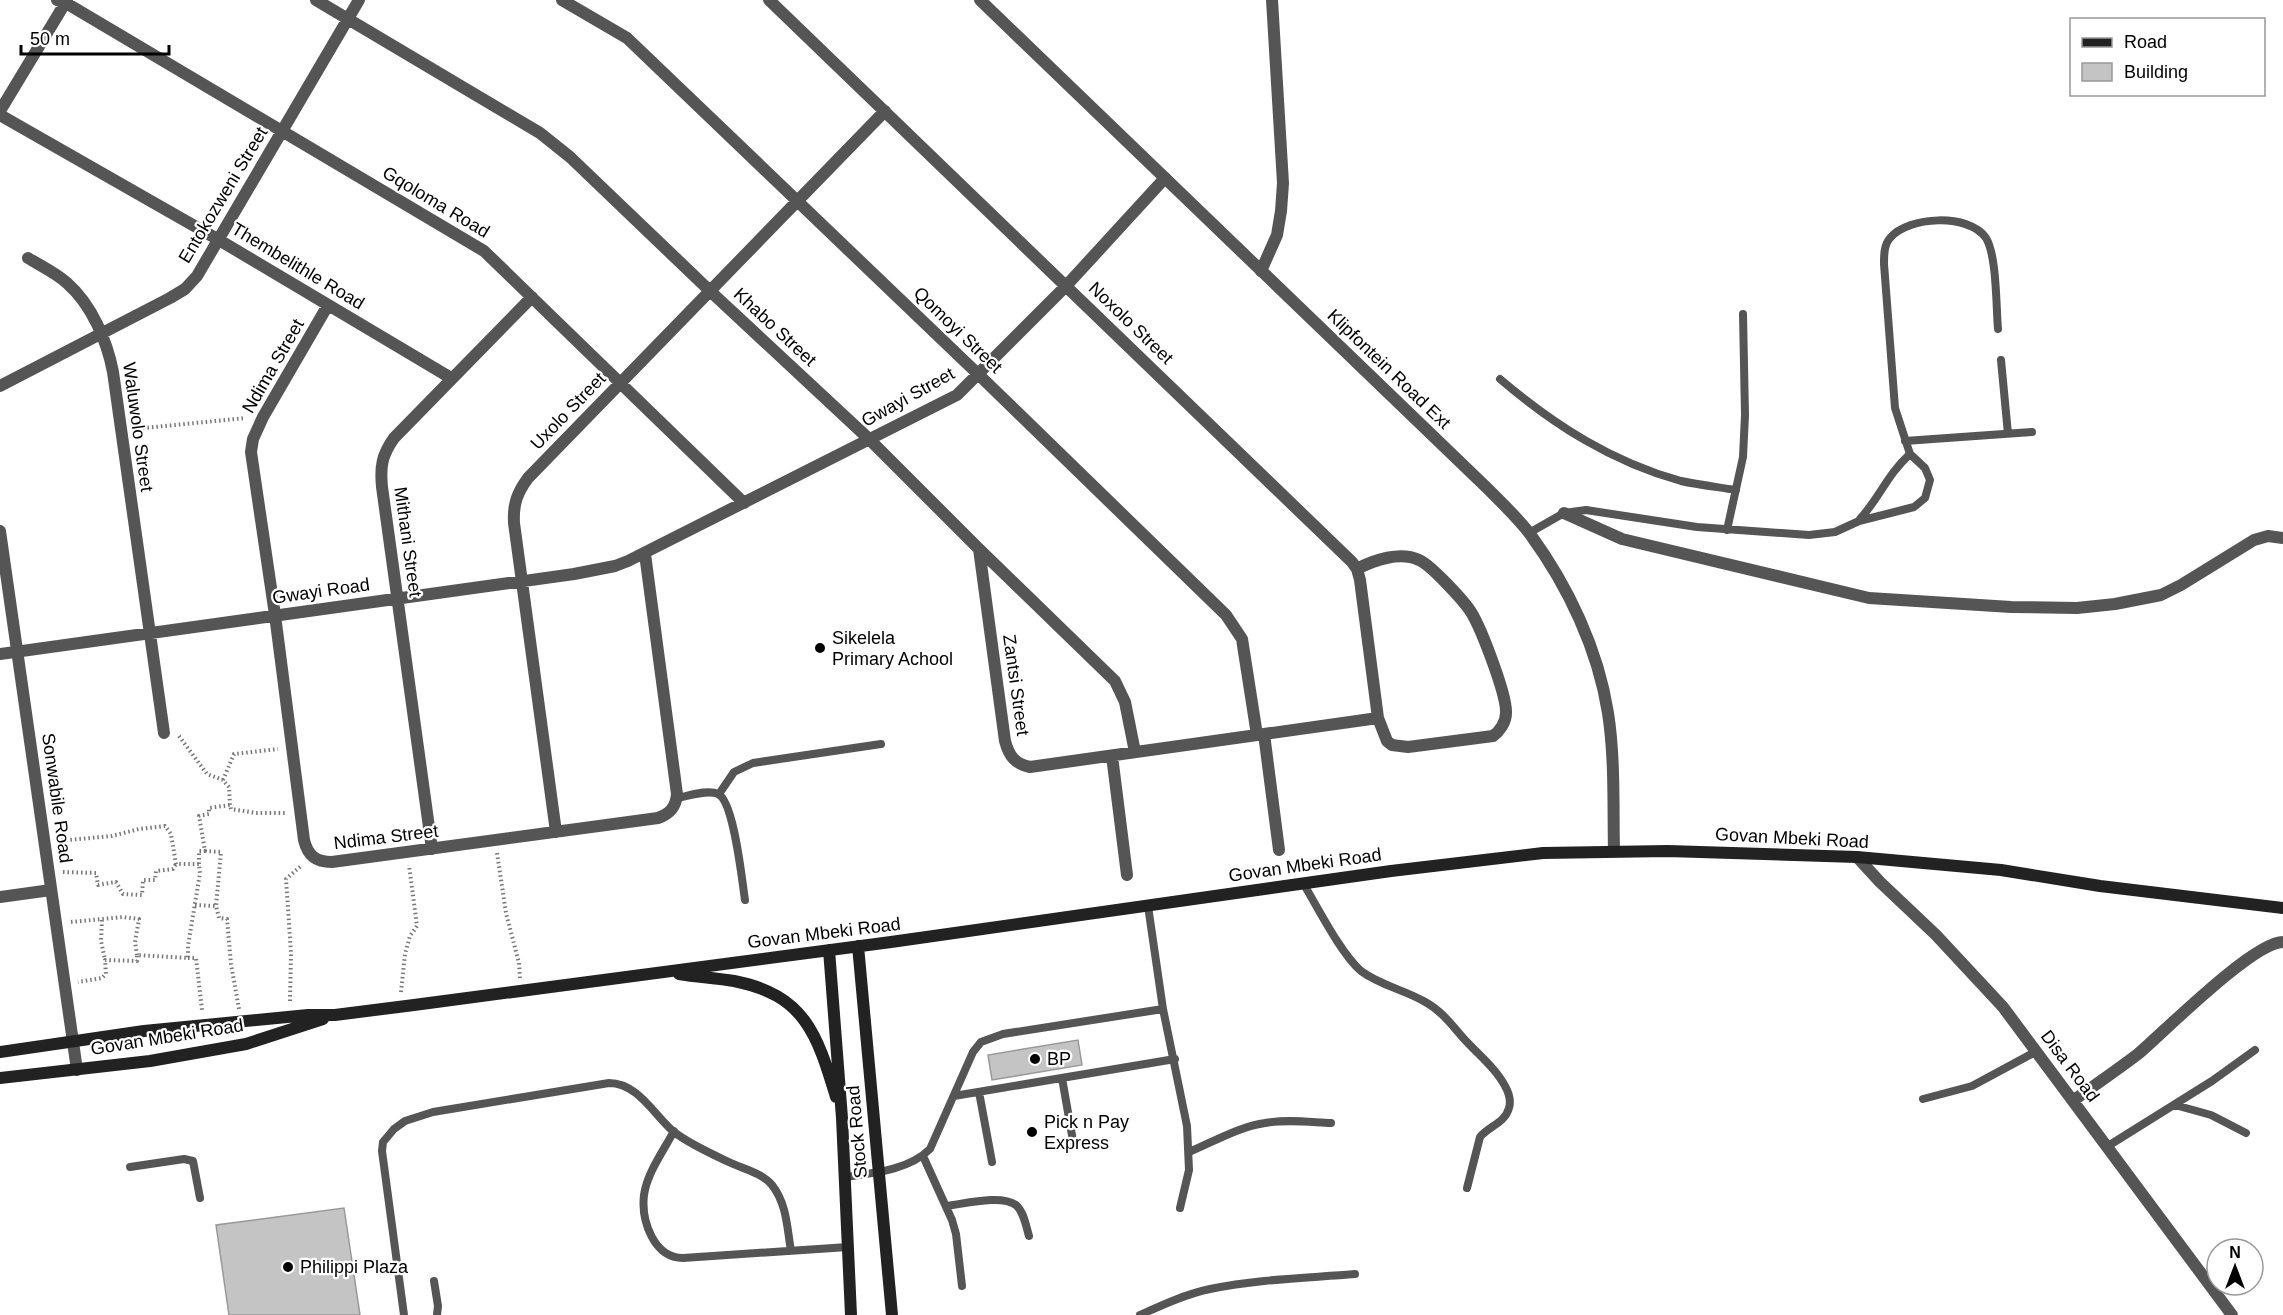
<svg xmlns="http://www.w3.org/2000/svg" width="2283" height="1315" font-family="Helvetica,sans-serif">
	<style>
		.building { fill: #c4c4c4; stroke: #999; stroke-width: 1.5 }
		.lines { fill: none; stroke-linecap: round; stroke-linejoin: round }
		.path { stroke: #777; stroke-width: 4; stroke-dasharray: 1.5 3; stroke-linecap: butt }
		.service { stroke: #555; stroke-width: 8 }
		.minor { stroke: #555; stroke-width: 12 }
		.tertiary { stroke: #555; stroke-width: 12 }
		.secondary { stroke: #222; stroke-width: 12 }
		.poi-dot { fill: #000; stroke: #fff; stroke-width: 2 }
		.labels { text-anchor: middle; dominant-baseline: central; stroke-width: 4.5; stroke-linejoin: round; paint-order: stroke }
		.street-label { font-size: 18px; fill: #000; stroke: #fff }
		.poi-label { font-size: 18px; fill: #000; stroke: #fff; text-anchor: start }
	</style>
	<rect width="100%" height="100%" fill="#fff"/>
	<!-- building -->
	<path class="building" d="M1078 1040 1082 1065 992 1080 988 1055Z
		M344 1208 360 1315H229L216 1225Z"/>
	<g class="lines">
		<!-- path -->
		<path class="path" d="M134 429 246 418
			M179 736 207 774 223 780 229 787 230 805
			M223 780 234 754 278 749
			M57 841 112 836 139 829 165 826 171 834 176 864H199L200 873 188 946V958L137 955V961L105 960 106 974 102 978 78 982
			M205 851 221 852 216 906 219 918 227 919 231 964 239 1009
			M497 853 506 913 519 963 520 978
			M199 864V851H205L199 816 209 814V808L230 805 231 809 256 813H285
			M63 872 96 873 98 885 116 882 123 894 142 895 143 880H155L156 871 173 869 176 864
			M195 905 216 906
			M102 920 101 941 105 960
			M71 922 123 917 139 919 135 942 137 955
			M188 958H196L202 1010
			M401 992 405 954 410 936 417 926 409 865
			M290 1001 291 953 286 879 301 866"/>
		<!-- service -->
		<path class="service" d="M2001 360 2008 434
			M1500 379C1554 425 1612 462 1681 481 1699 485 1718 487 1736 490
			M1905 441 2032 432
			M1860 519C1880 497 1887 475 1910 454
			M1727 530 1743 457 1745 415 1743 314
			M1529 533 1564 513 1586 510 1697 527 1809 535 1835 532 1859 521 1914 507 1925 498 1930 480 1925 468 1910 454 1895 408 1884 264C1884 255 1884 245 1890 238 1908 216 1969 213 1986 238 1997 256 1996 307 1998 329
			M719 794 734 772 753 763 881 744
			M677 798C688 796 708 789 718 794 734 801 742 881 745 900
			M1303 883C1317 906 1341 954 1361 971 1381 986 1406 990 1427 1003 1443 1012 1454 1028 1466 1041 1480 1056 1496 1069 1505 1086 1509 1093 1511 1101 1509 1108 1505 1123 1489 1126 1480 1137L1467 1188
			M1163 1009 1187 1126 1189 1170 1180 1208
			M1062 1078 1073 1141
			M979 1092 992 1162
			M954 1096 1175 1059
			M1923 1099 1972 1086 2037 1051
			M2175 1105 2211 1115 2246 1133
			M674 1131C664 1150 647 1173 644 1195 641 1221 654 1258 683 1258L848 1247
			M2108 1146 2212 1081 2255 1050
			M1189 1152C1213 1142 1238 1127 1265 1123 1286 1119 1309 1122 1331 1123
			M923 1156 952 1220 956 1234 962 1286
			M130 1167 184 1159 193 1161 200 1198
			M845 1177C874 1173 909 1170 930 1149L973 1052 981 1042 1003 1034 1163 1009 1148 906
			M946 1206C964 1204 1001 1194 1016 1205 1024 1212 1026 1226 1029 1236
			M434 1281 438 1306 437 1315
			M404 1315 382 1151 383 1142 394 1129 405 1121 433 1112 609 1083C638 1083 654 1115 674 1132 691 1145 712 1154 731 1163 744 1169 762 1173 772 1185 787 1204 787 1228 791 1251
			M1140 1315C1162 1305 1186 1294 1210 1289 1258 1279 1307 1278 1355 1274"/>
		<!-- minor -->
		<path class="minor" d="M57 0 66 3 484 251 744 503
			M316 0 540 133 570 157 710 291 869 439 979 549 1115 681 1125 702 1135 752
			M562 0 627 38 979 375 1226 615 1242 639 1257 735
			M769 0 1352 562 1357 569 1360 580 1378 718 1387 741 1392 745 1408 747 1493 736C1500 731 1506 722 1506 713 1507 695 1481 628 1471 612 1464 601 1431 565 1419 560 1400 551 1374 560 1357 569
			M0 111 67 0
			M0 115 219 240 451 378
			M28 258C41 266 56 273 67 283 92 305 107 341 113 372L164 733
			M1261 271 1277 235 1281 211 1283 183 1272 0
			M328 305 263 417 253 439 251 452 275 615 304 840C308 856 316 862 332 862L658 818C670 814 676 807 677 794L645 554
			M0 386 170 298 185 289 197 276 359 0
			M1564 513 1622 539 1869 598 2011 607 2077 608 2115 604 2161 595 2181 585 2254 540 2268 536 2283 538
			M979 549 1005 741C1009 756 1015 764 1030 767L1378 718
			M0 654 574 574 615 566 628 561 957 395 1066 286 1165 178
			M1264 734 1279 850
			M1112 756 1127 875
			M556 832 514 523C513 504 517 493 528 478L885 111
			M432 849 382 487C380 466 382 455 394 438L532 297
			M1857 857 1880 882 1936 935 2003 1007 2232 1315
			M0 897 51 890
			M2074 1100C2095 1085 2117 1070 2138 1054 2164 1032 2253 942 2283 942"/>
		<!-- tertiary -->
		<path class="tertiary" d="M980 0 1486 487C1501 502 1517 517 1530 534 1568 586 1598 649 1608 713 1615 758 1613 806 1614 851
			M0 531 77 1070"/>
		<!-- secondary -->
		<path class="secondary" d="M858 946 892 1315
			M829 950 842 1118 851 1315
			M679 974C697 977 716 978 734 981 805 995 817 1034 836 1097
			M0 1052 144 1031 308 1015H335L414 1005 891 942 1391 871 1543 853 1668 851 1857 857 2001 870 2100 886 2283 908
			M0 1078 150 1061 246 1044 323 1019"/>
	</g>
	<!-- markers -->
	<g class="poi-dot">
		<circle cx="820" cy="648" r="6"/>
		<circle cx="1035" cy="1059" r="6"/>
		<circle cx="1032" cy="1132" r="6"/>
		<circle cx="288" cy="1267" r="6"/>
	</g>
	<g class="labels">
		<!-- street labels -->
		<g class="street-label">
			<text transform="translate(223 195) rotate(-59)">Entokozweni Street</text>
			<text transform="translate(436 202) rotate(31)">Gqoloma Road</text>
			<text transform="translate(298 266) rotate(31)">Thembelithle Road</text>
			<text transform="translate(1131 323) rotate(44)">Noxolo Street</text>
			<text transform="translate(775 327) rotate(43)">Khabo Street</text>
			<text transform="translate(958 330) rotate(44)">Qomoyi Street</text>
			<text transform="translate(273 366) rotate(-60)">Ndima Street</text>
			<text transform="translate(1389 369) rotate(44)">Klipfontein Road Ext</text>
			<text transform="translate(908 397) rotate(-29)">Gwayi Street</text>
			<text transform="translate(568 411) rotate(-46)">Uxolo Street</text>
			<text transform="translate(138 427) rotate(82)">Waluwolo Street</text>
			<text transform="translate(408 542) rotate(82)">Mithani Street</text>
			<text transform="translate(321 591) rotate(-8)">Gwayi Road</text>
			<text transform="translate(1016 685) rotate(82)">Zantsi Street</text>
			<text transform="translate(57 798) rotate(82)">Sonwabile Road</text>
			<text transform="translate(386 837) rotate(-7)">Ndima Street</text>
			<text transform="translate(1792 838) rotate(3)">Govan Mbeki Road</text>
			<text transform="translate(1305 865) rotate(-8)">Govan Mbeki Road</text>
			<text transform="translate(824 933) rotate(-7)">Govan Mbeki Road</text>
			<text transform="translate(167 1037) rotate(-9)">Govan Mbeki Road</text>
			<text transform="translate(2070 1066) rotate(53)">Disa Road</text>
			<text transform="translate(857 1132) rotate(-95)">Stock Road</text>
		</g>
		<!-- poi labels -->
		<g class="poi-label">
			<text x="832" y="638">Sikelela<tspan x="832" dy="21">Primary Achool</tspan></text>
			<text x="1047" y="1059">BP</text>
			<text x="1044" y="1122">Pick n Pay<tspan x="1044" dy="21">Express</tspan></text>
			<text x="300" y="1267">Philippi Plaza</text>
		</g>
	</g>
	<!-- legend -->
	<rect x="2070" y="18" width="195" height="78" fill="#ffffff" stroke="#999999" stroke-width="1.5"/>
	<rect x="2082" y="38" width="30" height="9" fill="#222222" stroke="#999999" stroke-width="1.5"/>
	<text x="2124" y="48" font-size="18" fill="#000000">Road</text>
	<rect x="2082" y="63" width="30" height="18" fill="#c4c4c4" stroke="#999999" stroke-width="1.5"/>
	<text x="2124" y="78" font-size="18" fill="#000000">Building</text>
	<!-- north arrow -->
	<g transform="translate(2235 1267)"><circle r="28" fill="#ffffff" stroke="#999999" stroke-width="1.5"/>
	<path d="M0-4.5L10 22L0 15L-10 22Z" fill="#000000"/>
	<text y="-9" font-size="16" font-weight="bold" text-anchor="middle" fill="#000000">N</text>
	</g>
	<!-- scale -->
	<path d="M21 45v9h148v-9" fill="none" stroke="#000000" stroke-width="3"/>
	<text x="30" y="45" font-size="18" fill="#000000" stroke="#ffffff" stroke-width="4.5" paint-order="stroke">50 m</text>
</svg>
